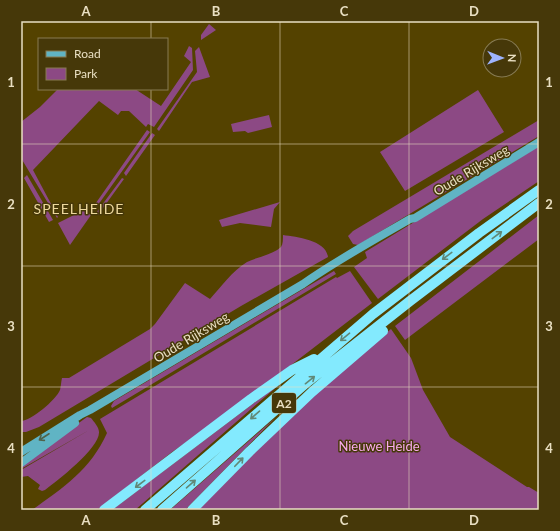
<svg xmlns="http://www.w3.org/2000/svg" width="560" height="531" font-family="Lato,sans-serif">
	<style>
		.green { fill: #8c4984 }
		.lines { fill: none; stroke-linecap: round; stroke-linejoin: round }
		.secondary { stroke: #60b4c4; stroke-width: 8 }
		.highway { stroke: #83eafe; stroke-width: 10 }
		.oneway { stroke: #618877 }
		.oneway2 { stroke: #4f634a }
		.grid { fill: none; stroke: #e9dfc2; stroke-width: 1; stroke-opacity: 0.55 }
		.labels { text-anchor: middle; dominant-baseline: central; stroke-width: 3; stroke-linejoin: round; paint-order: stroke }
		.shield { fill: #463809; stroke: #b8ad8a; stroke-width: 1 }
		.shield-label { font-size: 12px; font-weight: bold; fill: #e9dfc2 }
		.street-label { font-size: 13px; fill: #e9dfc2; stroke: #463809 }
		.park-label { font-size: 13px; fill: #f9abee; stroke: #463809 }
		.neighbourhood-label { font-size: 14px; letter-spacing: 1px; fill: #edd89c; stroke: #463809 }
		.neatline { fill: none; stroke: #e9dfc2; stroke-width: 1.5 }
		.grid-label { font-size: 13px; text-anchor: middle; font-weight: bold; fill: #e9dfc2 }
	</style>
	<rect width="100%" height="100%" fill="#544200"/>
	<!-- green -->
	<path class="green" d="M209 24 216 30 201 40V35Z
		M189 46 192 48 193 70 154 127 148 124 146 127 129 111H121L118 115 99 101 33 170 58 217 57 218 21 158V122L40 107 58 89H135L161 106 191 62 184 56Z
		M199 47 210 77 192 82 159 131 157 129 197 72 195 51Z
		M478 90 504 132 405 191 380 152Z
		M269 115 272 127 248 133 245 131 233 132 231 124Z
		M539 120V136L358 245 353 244 348 236 353 231Z
		M147 130 150 132 93 212 91 210Z
		M152 133 155 135 126 176 124 173Z
		M539 146V181L483 219 378 299 354 267 367 258 365 252Z
		M27 175 53 220 49 222 24 178Z
		M122 178 124 179 98 215 96 213Z
		M280 202 274 209 271 227 240 223 222 227 219 220Z
		M84 210 91 215 70 245 58 223Z
		M539 215V239L405 340 395 326Z
		M283 235C297 237 326 240 328 257L241 306 39 427 26 432H21V421C31 421 56 400 60 390 61 386 61 382 62 378H69L150 329 155 324 185 283 210 299C221 287 232 271 247 262 257 257 272 255 281 247 283 244 283 239 283 235Z
		M334 271 336 274 112 408 111 406 114 401Z
		M350 271 372 303 231 411 172 452 97 510H32C63 488 91 469 107 433L100 419 336 277 337 278Z
		M391 329 411 358 423 390 450 437 527 487H529L539 493V510H198L288 419 360 355Z
		M288 377 135 510H112L287 378Z
		M87 417 91 418C94 422 99 427 99 432 100 448 57 481 45 490L42 491 38 489 40 485 28 476 21 477V470L91 429 21 469V465Z
		M275 418 185 510H170Z"/>
	<g class="lines">
		<!-- secondary -->
		<path class="secondary" d="M21 452 80 415 90 410 303 284C337 260 374 240 410 219L415 218 539 142
			M21 463 75 423"/>
		<!-- highway -->
		<path class="highway" d="M104 510 251 399 292 370 314 359
			M145 510 373 314 479 233 539 190
			M162 510 306 383 410 301 539 203
			M192 510 250 451 312 392 383 331"/>
	</g>
	<!-- one-way arrows -->
	<defs><path id="oneway-shaft" d="M-6 0H5M1.5-3L5.5 0L1.5 3" fill="none" stroke-width="1.6" stroke-linecap="round" stroke-linejoin="round"/></defs>
	<g class="oneway">
		<use href="#oneway-shaft" transform="translate(497 235) rotate(-37)"/>
		<use href="#oneway-shaft" transform="translate(447 256) rotate(143)"/>
		<use href="#oneway-shaft" transform="translate(345 337) rotate(140)"/>
		<use href="#oneway-shaft" transform="translate(310 380) rotate(-39)"/>
		<use href="#oneway-shaft" transform="translate(255 415) rotate(139)"/>
		<use href="#oneway-shaft" transform="translate(239 462) rotate(-46)"/>
		<use href="#oneway-shaft" transform="translate(140 484) rotate(143)"/>
		<use href="#oneway-shaft" transform="translate(191 484) rotate(-41)"/>
	</g>
	<use class="oneway2" href="#oneway-shaft" transform="translate(44 437) rotate(147)"/>
	<!-- grid -->
	<path class="grid" d="M151 21V39M280 21V510M409 21V510M151 89V510M21 144H539M21 266H539M21 387H539"/>
	<g class="labels">
		<!-- shield labels -->
		<rect class="shield" x="272" y="393" width="24" height="20" rx="3"/>
		<g class="shield-label">
			<text x="284" y="403">A2</text>
		</g>
		<!-- street labels -->
		<g class="street-label">
			<text transform="translate(471 170) rotate(-31)">Oude Rijksweg</text>
			<text transform="translate(191 337) rotate(-31)">Oude Rijksweg</text>
		</g>
		<!-- park labels -->
		<g class="park-label">
			<text x="379" y="446">Nieuwe Heide</text>
		</g>
		<!-- neighbourhood labels -->
		<g class="neighbourhood-label">
			<text x="79" y="208">SPEELHEIDE</text>
		</g>
	</g>
	<!-- border -->
	<rect width="560" height="531" fill="none" stroke="#463809" stroke-width="44"/>
	<!-- legend -->
	<rect x="38" y="38" width="130" height="52" fill="#463809" stroke="#877b53"/>
	<rect x="46" y="51" width="20" height="6" fill="#60b4c4" stroke="#877b53"/>
	<text x="74" y="58" font-size="12" fill="#e9dfc2">Road</text>
	<rect x="46" y="68" width="20" height="12" fill="#8c4984" stroke="#877b53"/>
	<text x="74" y="78" font-size="12" fill="#e9dfc2">Park</text>
	<!-- north arrow -->
	<g transform="translate(502 58) rotate(91)"><circle r="19" fill="#463809" stroke="#877b53"/>
	<path d="M0-3L7 15L0 10L-7 15Z" fill="#9eb3fd"/>
	<text y="-6" font-size="11" font-weight="bold" text-anchor="middle" fill="#e9dfc2">N</text>
	</g>
	<rect x="22" y="22" width="516" height="487" class="neatline"/>
	<g class="grid-label">
		<text x="86" y="16">A</text>
		<text x="216" y="16">B</text>
		<text x="344" y="16">C</text>
		<text x="474" y="16">D</text>
		<text x="11" y="87">1</text>
		<text x="549" y="87">1</text>
		<text x="11" y="209">2</text>
		<text x="549" y="209">2</text>
		<text x="11" y="331">3</text>
		<text x="549" y="331">3</text>
		<text x="11" y="453">4</text>
		<text x="549" y="453">4</text>
		<text x="86" y="525">A</text>
		<text x="216" y="525">B</text>
		<text x="344" y="525">C</text>
		<text x="474" y="525">D</text>
	</g>
</svg>
